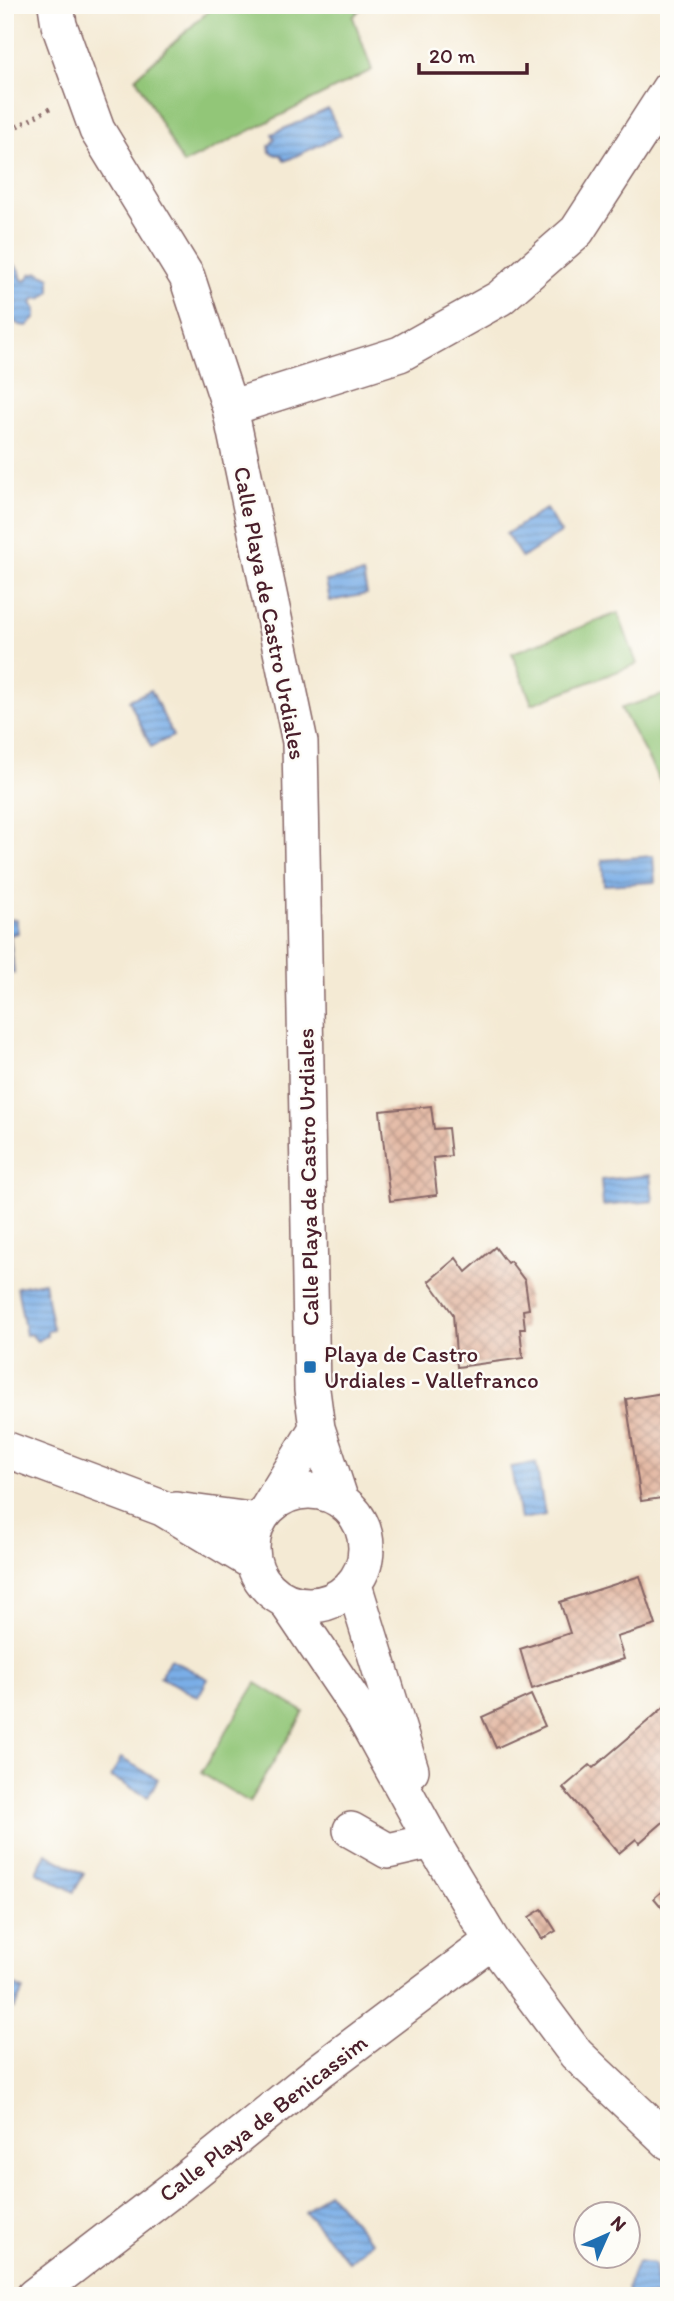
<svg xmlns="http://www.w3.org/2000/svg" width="674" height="2301" font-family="Itim,sans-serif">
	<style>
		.green { fill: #92c678; stroke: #6e7252; stroke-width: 2 }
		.water { fill: url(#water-rules); stroke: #626689; stroke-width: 2 }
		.building { fill: url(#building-cross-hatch) }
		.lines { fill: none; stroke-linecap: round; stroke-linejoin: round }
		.minor-casing { stroke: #866666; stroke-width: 38 }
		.path { stroke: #866666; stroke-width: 4.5; stroke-dasharray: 2 5; stroke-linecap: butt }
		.minor { stroke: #fff; stroke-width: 35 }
		.poi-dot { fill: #1f6fb2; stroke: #fdfcf7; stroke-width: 2.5 }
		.labels { text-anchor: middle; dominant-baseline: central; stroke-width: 5; stroke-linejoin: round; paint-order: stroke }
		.street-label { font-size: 23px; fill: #4a1f2b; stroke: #fdfcf7 }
		.poi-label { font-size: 23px; fill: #4a1f2b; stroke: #fdfcf7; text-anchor: start }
	</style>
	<defs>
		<pattern id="water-rules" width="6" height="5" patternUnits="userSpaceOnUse" patternTransform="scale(1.75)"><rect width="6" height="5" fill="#7aaee7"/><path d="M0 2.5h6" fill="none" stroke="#668dbb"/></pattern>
		<pattern id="building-cross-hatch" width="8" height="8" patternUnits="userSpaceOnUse" patternTransform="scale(1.75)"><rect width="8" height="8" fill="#e1b39d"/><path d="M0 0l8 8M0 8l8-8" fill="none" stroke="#b89180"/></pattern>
	</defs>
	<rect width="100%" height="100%" fill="#fdfcf7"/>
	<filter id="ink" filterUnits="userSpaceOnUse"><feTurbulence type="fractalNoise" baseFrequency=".0143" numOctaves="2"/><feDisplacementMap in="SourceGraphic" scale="14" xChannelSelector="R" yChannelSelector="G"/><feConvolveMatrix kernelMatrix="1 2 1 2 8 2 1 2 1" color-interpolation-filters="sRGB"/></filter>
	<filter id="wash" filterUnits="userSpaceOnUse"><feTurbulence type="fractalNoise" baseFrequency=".00686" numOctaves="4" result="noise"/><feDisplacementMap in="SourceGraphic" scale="28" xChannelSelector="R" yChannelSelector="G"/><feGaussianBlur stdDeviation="1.57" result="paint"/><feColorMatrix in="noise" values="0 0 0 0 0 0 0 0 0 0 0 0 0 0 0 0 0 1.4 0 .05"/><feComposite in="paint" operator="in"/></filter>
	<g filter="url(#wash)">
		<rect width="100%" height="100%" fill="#f4ead4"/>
		<!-- green -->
		<path class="green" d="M215 5H364L353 17 372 70 183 164 136 77Z
			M618 613 637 664 532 704 512 653Z
			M669 693V798L621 708Z
			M256 1683 304 1712 249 1802 201 1773Z"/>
		<!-- water -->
		<path class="water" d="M328 109 341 135 285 161 281 155H276L270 152 269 146 275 139 272 134Z
			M5 264 15 265 20 272 22 280 26 281 31 274 39 272 50 278V292L43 298 34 299 32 303 36 310V318L27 326 20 325 13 321 11 313 16 303 14 299 9 304 6 297 13 294 11 291H5Z
			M546 509 561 533 522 558 506 534Z
			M363 574 367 594 330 601 326 581Z
			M151 690 173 736 151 747 129 700Z
			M653 856 655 882 604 885 602 860Z
			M16 919 18 933 10 935 14 973 5 974V920Z
			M650 1175 653 1201 603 1206 601 1180Z
			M44 1282 53 1330 47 1331V1336L37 1341 31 1334 26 1335 17 1287Z
			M536 1463 545 1515 520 1519 511 1467Z
			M170 1659 208 1679 198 1697 160 1677Z
			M121 1758 158 1779 148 1797 111 1777Z
			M46 1853 84 1874 74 1892 37 1872Z
			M5 1980 23 1990 14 2009 5 2004Z
			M328 2192 372 2242 349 2262 305 2212Z
			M637 2262 654 2264 658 2296H630L627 2288Z"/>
		<g id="blocks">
			<!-- building -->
			<path class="building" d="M431 1106 434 1129 448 1128 451 1156 433 1158 437 1195 390 1201 380 1111Z
				M495 1247 507 1263 510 1261 525 1281 529 1309 523 1310 525 1329H520L523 1358 457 1367 453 1314 429 1281 456 1258 466 1272Z
				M669 1392V1497L641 1501 626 1399Z
				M640 1576 656 1625 617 1637 624 1659 532 1689 520 1649 570 1633 560 1602Z
				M531 1695 545 1726 496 1748 482 1717Z
				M669 1703V1817L639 1843 636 1839 619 1853 563 1788 590 1765 593 1768Z
				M669 1885V1916L654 1898Z
				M542 1909 556 1931 542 1939 529 1917Z"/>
		</g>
	</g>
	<g filter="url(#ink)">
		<use href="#blocks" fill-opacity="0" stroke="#866666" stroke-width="2"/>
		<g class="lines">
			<!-- minor casing -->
			<g class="minor-casing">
				<path id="minor" d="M56 5 59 25 97 130 187 277 230 408 300 742 312 1390 317 1428 341 1501
					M230 408 400 354 500 298 577 231 669 89
					M5 1449 162 1508 254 1563
					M252 1548a57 57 0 1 1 114 0a57 57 0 1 1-114 0Z
					M268 1508 317 1428
					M176 1510 258 1521
					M354 1585 411 1770
					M285 1600 364 1717 432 1841 492 1941 576 2054 669 2142
					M351 1830 388 1851 432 1841
					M34 2296 177 2186 322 2069 492 1941"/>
			</g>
			<!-- path -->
			<path class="path" d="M5 133 51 108"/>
			<!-- minor -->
			<use href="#minor" class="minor"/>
		</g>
	</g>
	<!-- markers -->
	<rect class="poi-dot" x="303" y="1360" width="14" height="14" rx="3.5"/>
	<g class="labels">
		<!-- street labels -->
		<g class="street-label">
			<text transform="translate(270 613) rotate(79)">Calle Playa de Castro Urdiales</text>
			<text transform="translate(308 1177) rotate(-91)">Calle Playa de Castro Urdiales</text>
			<text transform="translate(263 2118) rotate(-38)">Calle Playa de Benicassim</text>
		</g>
		<!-- poi labels -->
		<g class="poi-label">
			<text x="324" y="1354">Playa de Castro<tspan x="324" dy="26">Urdiales - Vallefranco</tspan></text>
		</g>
	</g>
	<!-- margin -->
	<rect width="674" height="2301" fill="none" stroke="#fdfcf7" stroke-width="28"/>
	<!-- north arrow -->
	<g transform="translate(607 2235) rotate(45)"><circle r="33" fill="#fdfcf7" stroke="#b5a4a5" stroke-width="2"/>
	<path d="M0-5L12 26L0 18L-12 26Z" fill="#1f6fb2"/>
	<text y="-10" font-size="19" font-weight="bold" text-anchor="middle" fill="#4a1f2b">N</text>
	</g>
	<!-- scale -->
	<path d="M419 63v10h108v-10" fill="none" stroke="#4a1f2b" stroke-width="3.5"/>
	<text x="429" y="63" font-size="21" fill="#4a1f2b" stroke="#fdfcf7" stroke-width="5" paint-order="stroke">20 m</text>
</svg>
